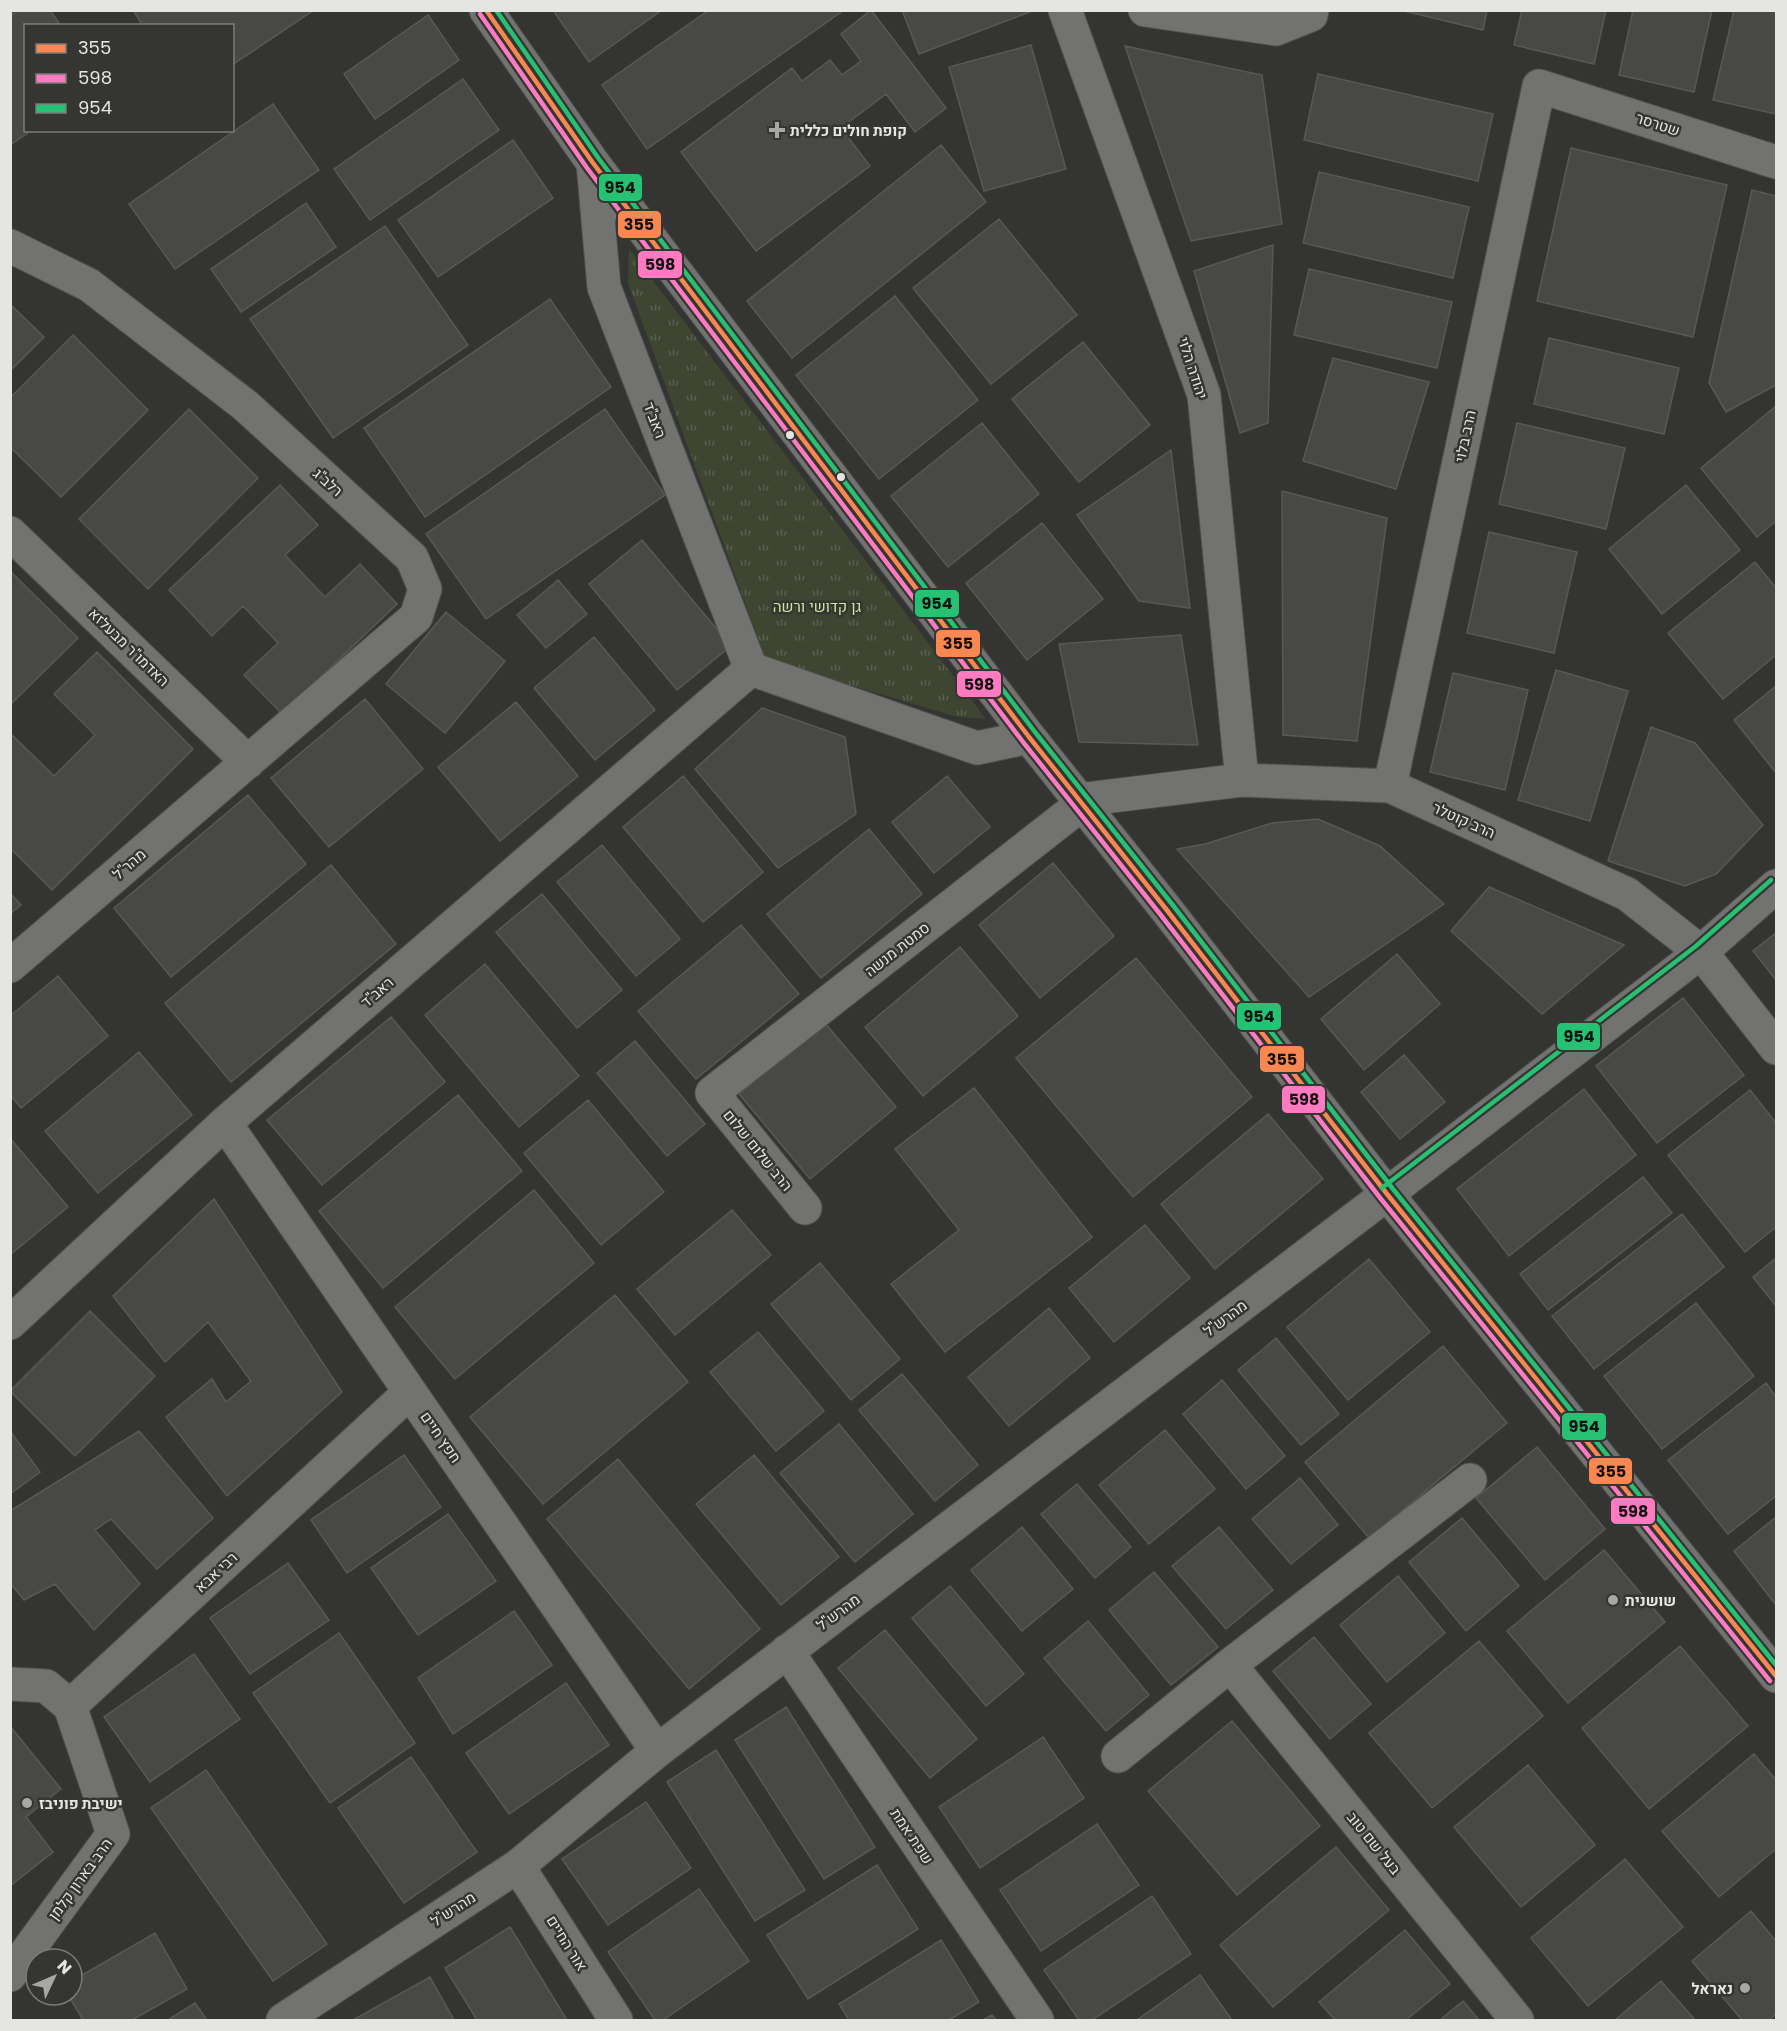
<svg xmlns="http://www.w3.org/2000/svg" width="1787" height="2031" font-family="Poppins,Heebo,sans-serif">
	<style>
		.park { fill: url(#park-tufts) }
		.building { fill: #484947; stroke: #585957; stroke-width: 1.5 }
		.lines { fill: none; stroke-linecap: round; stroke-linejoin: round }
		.minor-casing { stroke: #515250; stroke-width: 35 }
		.tertiary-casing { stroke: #515250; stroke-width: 35 }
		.minor { stroke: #727371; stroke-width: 33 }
		.tertiary { stroke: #727371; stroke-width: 33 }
		.bus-1-casing { stroke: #353632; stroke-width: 9 }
		.bus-2-casing { stroke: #353632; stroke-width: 9 }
		.bus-3-casing { stroke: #353632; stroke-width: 9 }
		.bus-1 { stroke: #f88751; stroke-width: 4.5 }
		.bus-2 { stroke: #fe7ac1; stroke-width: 4.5 }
		.bus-3 { stroke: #26c172; stroke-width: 4.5 }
		.poi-dot { fill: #a7a8a6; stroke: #353632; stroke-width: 2 }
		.bus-dot { fill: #e5e6e4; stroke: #353632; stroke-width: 2 }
		.labels { text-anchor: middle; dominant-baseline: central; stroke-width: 5; stroke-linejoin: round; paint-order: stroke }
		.street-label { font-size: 15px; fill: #e5e6e4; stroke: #353632 }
		.poi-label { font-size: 15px; font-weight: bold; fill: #e5e6e4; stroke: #353632; text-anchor: start }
		.park-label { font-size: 15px; fill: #cee4a5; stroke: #353632 }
		.line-badge { stroke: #353632; stroke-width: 2 }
		.pale-badge-label { font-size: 16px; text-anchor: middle; font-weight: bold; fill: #111 }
	</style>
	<defs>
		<pattern id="park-tufts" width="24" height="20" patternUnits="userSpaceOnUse" patternTransform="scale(1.5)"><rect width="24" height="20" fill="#3e4531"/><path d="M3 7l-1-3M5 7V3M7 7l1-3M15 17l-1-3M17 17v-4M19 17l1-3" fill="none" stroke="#5a604f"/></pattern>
	</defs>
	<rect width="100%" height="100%" fill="#343533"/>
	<!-- park -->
	<path class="park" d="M629 249 986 719 954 716 766 660 628 283Z"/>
	<!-- building -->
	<path class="building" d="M19 10H50L61 26H26V130H32L10 145V16Z
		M133 10H314L232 65V26H143Z
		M558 10H662L589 62 555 13Z
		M709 10H844L647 149 602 85Z
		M871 10 946 108 915 132 886 94 841 128 870 166 756 251 681 152 792 68 802 81 830 60 842 75 861 61 841 34Z
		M902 10H1035L919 54Z
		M1400 10H1487L1483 30Z
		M1522 10H1606L1594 64 1514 45Z
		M1633 10H1712L1694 92 1619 75Z
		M1734 10H1776V114L1713 100Z
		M428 15 459 60 375 119 344 74Z
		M1031 45 1066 169 984 191 949 67Z
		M1125 46 1262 75 1282 224 1191 241Z
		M1318 74 1493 114 1478 181 1304 140Z
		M463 79 499 130 370 220 334 169Z
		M273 104 319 170 175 269 129 204Z
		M513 140 553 198 438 277 398 220Z
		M941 145 986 202 792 358 747 301Z
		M1571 148 1727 185 1693 337 1537 301Z
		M1319 172 1469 207 1453 278 1303 243Z
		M1752 190 1776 196V385L1726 412 1709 383Z
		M306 203 336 247 241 312 211 269Z
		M999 219 1077 315 991 384 913 288Z
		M385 226 468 345 333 438 250 319Z
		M1273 245 1268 423 1240 433 1194 271Z
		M1309 269 1452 302 1437 368 1294 335Z
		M895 296 978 400 879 479 796 375Z
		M550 299 611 387 425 517 364 428Z
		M10 304 44 337 10 371Z
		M73 335 148 410 61 497 10 447V398Z
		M1549 338 1679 368 1664 434 1534 404Z
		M1083 342 1150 425 1079 482 1012 399Z
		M1333 358 1429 382 1396 489 1303 461Z
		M1776 406V521L1757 537 1701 468Z
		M189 409 258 478 148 589 79 519Z
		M605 409 665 495 486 619 426 534Z
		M982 423 1039 494 948 567 891 496Z
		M1517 423 1625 448 1606 529 1499 504Z
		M1171 450 1190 608 1139 601 1077 515Z
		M280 485 318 525 285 555 325 597 360 564 397 604 282 714 244 675 278 643 243 606 212 636 169 590Z
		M1686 485 1740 550 1662 614 1609 549Z
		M1282 491 1387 518 1357 741 1283 735Z
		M1042 523 1103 599 1027 660 966 583Z
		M1489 532 1577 552 1554 653 1467 633Z
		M642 540 731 646 677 690 589 584Z
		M1755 562 1776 588V655L1723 699 1668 633Z
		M10 571 78 638 10 705Z
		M558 580 587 614 546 648 517 615Z
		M446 612 505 661 445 733 386 684Z
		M1181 635 1198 745 1079 742 1059 644Z
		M594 637 655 710 595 760 534 688Z
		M97 652 193 749 52 890 10 848V733L54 776 95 735 54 694Z
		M1556 670 1628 691 1590 821 1518 800Z
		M1453 673 1528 690 1505 790 1430 772Z
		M1776 686V773L1734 720Z
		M365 699 423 769 329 847 271 778Z
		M516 702 578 776 500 841 438 767Z
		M762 708 845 737 856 814 778 868 695 769Z
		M1651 727 1695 743 1763 825 1716 874 1685 886 1608 861Z
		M683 776 763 872 703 922 623 827Z
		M947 776 990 827 934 873 892 822Z
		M248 795 306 864 171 977 114 908Z
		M1318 819 1380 846 1444 904 1309 997 1177 849 1205 844 1272 823Z
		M869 829 922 894 821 978 767 914Z
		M602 845 680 939 636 976 557 882Z
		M1053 863 1114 936 1040 998 979 925Z
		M331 865 396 944 231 1082 165 1003Z
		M1489 887 1624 945 1542 1014 1451 931Z
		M10 893 21 905 10 914Z
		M542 894 622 990 577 1028 496 932Z
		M741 925 799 994 696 1079 638 1011Z
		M1776 933V980L1753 951Z
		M960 947 1018 1016 923 1096 865 1027Z
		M1397 954 1440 1004 1364 1070 1321 1019Z
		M1136 958 1252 1097 1133 1197 1016 1058Z
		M485 964 579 1076 519 1127 425 1015Z
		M58 976 108 1036 21 1108 10 1095V1016Z
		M1683 998 1744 1075 1657 1143 1596 1066Z
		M391 1017 445 1082 322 1185 267 1120Z
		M824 1022 896 1107 810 1179 739 1094Z
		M635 1041 705 1124 667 1156 597 1073Z
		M139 1052 192 1115 98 1193 45 1131Z
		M1404 1055 1445 1102 1400 1139 1361 1092Z
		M974 1088 1092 1237 945 1352 891 1284 959 1230 895 1149Z
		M1584 1089 1636 1155 1509 1256 1457 1189Z
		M1750 1090 1776 1123V1227L1745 1252 1668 1155Z
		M458 1095 522 1171 383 1288 319 1211Z
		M588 1100 664 1192 601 1245 524 1153Z
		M1268 1114 1323 1179 1215 1269 1161 1204Z
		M10 1138 68 1207 10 1255Z
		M1643 1177 1672 1213 1548 1310 1520 1274Z
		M534 1190 594 1263 455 1379 395 1307Z
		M214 1199 342 1392 227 1496 166 1417 212 1379 226 1402 251 1381 208 1322 165 1362 113 1296Z
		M732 1210 771 1255 675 1335 637 1289Z
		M1682 1214 1724 1267 1594 1369 1552 1316Z
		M1145 1225 1190 1278 1114 1342 1069 1288Z
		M1776 1258V1306L1753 1277Z
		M1369 1259 1430 1332 1348 1400 1287 1327Z
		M820 1263 900 1359 851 1400 771 1304Z
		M615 1295 688 1382 543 1504 470 1417Z
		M1696 1303 1754 1376 1662 1449 1604 1376Z
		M1049 1308 1090 1358 1009 1426 968 1377Z
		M90 1311 155 1376 75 1456 10 1391Z
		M758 1332 824 1411 776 1451 710 1372Z
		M1276 1338 1339 1414 1301 1445 1238 1370Z
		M1443 1346 1507 1423 1369 1538 1305 1462Z
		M902 1374 978 1465 935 1501 859 1410Z
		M1222 1380 1285 1456 1246 1489 1183 1414Z
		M1766 1383 1776 1397V1496L1728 1534 1668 1460Z
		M839 1424 913 1514 855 1562 780 1473Z
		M1165 1430 1215 1489 1149 1544 1099 1485Z
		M10 1431 40 1472 10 1494Z
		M139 1431 213 1518 157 1569 111 1519 95 1530 140 1584 94 1630 55 1584 24 1600 10 1583V1511Z
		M1537 1447 1605 1529 1545 1580 1476 1498Z
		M404 1455 441 1507 347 1573 311 1520Z
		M754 1455 839 1557 781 1605 696 1504Z
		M618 1459 760 1629 689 1689 547 1519Z
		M1300 1478 1338 1525 1291 1564 1252 1519Z
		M1077 1484 1131 1547 1095 1578 1041 1514Z
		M448 1514 496 1581 418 1635 371 1568Z
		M1776 1517V1605L1734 1551Z
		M1462 1518 1519 1586 1466 1631 1409 1562Z
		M1022 1527 1073 1589 1022 1631 971 1570Z
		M1219 1527 1273 1590 1226 1629 1172 1566Z
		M1604 1550 1665 1622 1568 1703 1507 1631Z
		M288 1563 329 1620 250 1674 210 1618Z
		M1154 1572 1218 1647 1171 1685 1109 1610Z
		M1398 1576 1445 1633 1387 1682 1340 1625Z
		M950 1586 1024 1674 986 1706 912 1618Z
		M514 1611 552 1665 453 1734 418 1678Z
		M1088 1621 1149 1695 1106 1731 1044 1658Z
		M885 1630 977 1739 930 1778 838 1668Z
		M339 1633 415 1743 330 1803 253 1693Z
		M1314 1637 1371 1704 1330 1739 1273 1671Z
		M1479 1641 1543 1716 1432 1808 1369 1733Z
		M1680 1646 1748 1726 1649 1809 1582 1728Z
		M194 1654 240 1719 150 1782 104 1717Z
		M566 1683 609 1745 509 1814 466 1753Z
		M786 1707 875 1847 824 1879 735 1740Z
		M1232 1721 1320 1826 1237 1895 1148 1791Z
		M10 1726 61 1789 26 1817 53 1852 10 1886Z
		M1043 1737 1084 1798 980 1868 939 1807Z
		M716 1750 805 1890 755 1921 667 1782Z
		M1754 1754 1776 1780V1849L1719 1897 1662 1831Z
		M411 1757 477 1852 404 1903 338 1808Z
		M1528 1765 1595 1845 1521 1907 1454 1827Z
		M206 1770 327 1944 273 1981 151 1808Z
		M646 1802 691 1868 608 1925 562 1859Z
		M1097 1824 1139 1885 1041 1951 1000 1890Z
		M1336 1847 1389 1910 1273 2007 1220 1945Z
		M1625 1859 1683 1927 1588 2006 1531 1938Z
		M877 1865 918 1929 808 1999 767 1935Z
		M699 1889 749 1961 663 2020H655L608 1952Z
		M1152 1896 1191 1954 1092 2020H1079L1044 1970Z
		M1751 1911 1776 1941V2014L1769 2020H1742L1692 1961Z
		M510 1927 567 2020H477L445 1968Z
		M1405 1930 1450 1984 1406 2020H1335L1319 2002Z
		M155 1933 187 1989 132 2020H83L68 1995H72V1981Z
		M941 1940 979 2002 949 2020H849L839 2004Z
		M1200 1975 1232 2020H1137Z
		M430 1977 454 2020H353Z
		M1661 1981 1695 2020H1615Z
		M1463 2001 1479 2020H1440Z
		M195 2003 207 2020H168Z
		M992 2015 996 2020H983Z"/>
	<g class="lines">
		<!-- minor casing -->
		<g class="minor-casing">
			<path id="minor" d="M1065 10 1204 395 1242 780
				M1145 10 1276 29 1311 15 1312 10
				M593 163 604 287 751 669 977 748 1029 737
				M10 246 89 285 246 406 412 558 425 589 416 617 10 966
				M10 533 248 762
				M1390 786 1539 86 1776 162
				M1079 800 1242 780 1390 786 1627 894 1701 952 1776 1048
				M225 1123 657 1751
				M805 1208 712 1093 1082 804
				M10 1323 225 1123 751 669
				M787 1651 1037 2020
				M1230 1665 1517 2020
				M10 1684 46 1686 70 1706 410 1392
				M1118 1756 1230 1665 1470 1480
				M518 1866 616 2020
				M10 1975 113 1834 70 1706
				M283 2020 518 1866 657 1751 1387 1194"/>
		</g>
		<!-- tertiary casing -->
		<g class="tertiary-casing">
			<path id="tertiary" d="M486 10 593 163 1029 737 1166 909 1387 1194 1776 1676
				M1387 1194 1701 952 1776 886"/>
		</g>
		<!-- minor -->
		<use href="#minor" class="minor"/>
		<!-- tertiary -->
		<use href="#tertiary" class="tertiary"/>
		<!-- bus-1 casing -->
		<g class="bus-1-casing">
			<path id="bus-1" d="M486 10 593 163 1029 737 1166 909 1387 1194 1776 1676"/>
		</g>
		<!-- bus-2 casing -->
		<g class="bus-2-casing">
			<path id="bus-2" d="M480 14 587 168 1023 742 1160 914 1381 1199 1770 1681"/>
		</g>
		<!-- bus-3 casing -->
		<g class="bus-3-casing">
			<path id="bus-3" d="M496 10 599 159 1035 732 1172 904 1393 1189 1776 1665
				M1382 1188 1696 946 1771 880"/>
		</g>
		<!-- bus-1 -->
		<use href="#bus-1" class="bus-1"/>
		<!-- bus-2 -->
		<use href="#bus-2" class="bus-2"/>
		<!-- bus-3 -->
		<use href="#bus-3" class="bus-3"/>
	</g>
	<!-- markers -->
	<g class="poi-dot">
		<path d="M774 121h6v6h6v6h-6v6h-6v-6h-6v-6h6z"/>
		<circle cx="1613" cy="1600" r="6"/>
		<circle cx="27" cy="1803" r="6"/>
		<circle cx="1745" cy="1988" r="6"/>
	</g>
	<g class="bus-dot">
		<circle cx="790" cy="435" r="5"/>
		<circle cx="841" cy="477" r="5"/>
	</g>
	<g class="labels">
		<!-- street labels -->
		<g class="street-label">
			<text transform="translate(1658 124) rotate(18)">שטרסר</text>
			<text transform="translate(1193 368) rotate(72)">יהודה הלוי</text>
			<text transform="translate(655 420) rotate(69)">ראב"ד</text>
			<text transform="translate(1465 436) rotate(-78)">הרב בלוי</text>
			<text transform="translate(328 482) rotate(42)">רלב"ג</text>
			<text transform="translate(129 647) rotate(44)">האדמו"ר מבעלזא</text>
			<text transform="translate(1464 820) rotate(24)">הרב קוטלר</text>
			<text transform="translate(129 864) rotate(-41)">מהר"ל</text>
			<text transform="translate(897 949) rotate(-38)">סמטת מנשה</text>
			<text transform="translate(377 992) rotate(-41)">ראב"ד</text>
			<text transform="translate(758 1150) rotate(51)">הרב שלום שלום</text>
			<text transform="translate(1225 1318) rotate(-37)">מהרש"ל</text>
			<text transform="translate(441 1437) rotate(55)">חפץ חיים</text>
			<text transform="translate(216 1572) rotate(-43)">רבי אבא</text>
			<text transform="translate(838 1612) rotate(-37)">מהרש"ל</text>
			<text transform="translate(912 1836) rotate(56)">שפת אמת</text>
			<text transform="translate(1374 1843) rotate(51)">בעל שם טוב</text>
			<text transform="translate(80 1879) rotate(-54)">הרב בארון קלמן</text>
			<text transform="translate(453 1909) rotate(-33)">מהרש"ל</text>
			<text transform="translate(567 1943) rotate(58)">אור החיים</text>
		</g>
		<!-- poi labels -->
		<g class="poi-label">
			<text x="790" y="130">קופת חולים כללית</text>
			<text x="1625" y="1600">שושנית</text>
			<text x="39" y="1803">ישיבת פוניבז</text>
			<text x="1733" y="1988" text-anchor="end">נאראל</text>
		</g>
		<!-- park labels -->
		<g class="park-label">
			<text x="817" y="606">גן קדושי ורשה</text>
		</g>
	</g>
	<g class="line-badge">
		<rect x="598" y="173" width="45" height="29" rx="6" fill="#26c172"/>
		<rect x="617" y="210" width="45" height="29" rx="6" fill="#f88751"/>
		<rect x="637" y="250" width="46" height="29" rx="6" fill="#fe7ac1"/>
		<rect x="914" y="589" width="46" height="29" rx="6" fill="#26c172"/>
		<rect x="935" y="629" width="46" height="29" rx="6" fill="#f88751"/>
		<rect x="956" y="670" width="46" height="28" rx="6" fill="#fe7ac1"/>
		<rect x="1236" y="1002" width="46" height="29" rx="6" fill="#26c172"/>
		<rect x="1556" y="1022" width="45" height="29" rx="6" fill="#26c172"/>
		<rect x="1259" y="1045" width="46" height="28" rx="6" fill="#f88751"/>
		<rect x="1281" y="1085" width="45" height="29" rx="6" fill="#fe7ac1"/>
		<rect x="1561" y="1412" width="46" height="29" rx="6" fill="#26c172"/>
		<rect x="1588" y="1457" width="45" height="28" rx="6" fill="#f88751"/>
		<rect x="1610" y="1497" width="46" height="28" rx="6" fill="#fe7ac1"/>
	</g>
	<g class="pale-badge-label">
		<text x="620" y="193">954</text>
		<text x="639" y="230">355</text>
		<text x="660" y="270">598</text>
		<text x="937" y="609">954</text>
		<text x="958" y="649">355</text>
		<text x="979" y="690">598</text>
		<text x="1259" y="1022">954</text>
		<text x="1579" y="1042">954</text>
		<text x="1282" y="1065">355</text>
		<text x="1304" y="1105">598</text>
		<text x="1584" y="1432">954</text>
		<text x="1611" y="1477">355</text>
		<text x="1633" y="1517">598</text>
	</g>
	<!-- border -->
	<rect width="1787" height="2031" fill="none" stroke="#e5e6e4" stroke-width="24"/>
	<!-- legend -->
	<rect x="24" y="24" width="210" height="108" fill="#353632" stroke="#7b7c79" stroke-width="1.5"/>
	<rect x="36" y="44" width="30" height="9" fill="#f88751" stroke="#7b7c79" stroke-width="1.5"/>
	<text x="78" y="54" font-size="18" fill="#e5e6e4">355</text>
	<rect x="36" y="74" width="30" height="9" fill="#fe7ac1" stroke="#7b7c79" stroke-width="1.5"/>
	<text x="78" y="84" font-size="18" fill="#e5e6e4">598</text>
	<rect x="36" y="104" width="30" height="9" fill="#26c172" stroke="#7b7c79" stroke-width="1.5"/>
	<text x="78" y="114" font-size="18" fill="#e5e6e4">954</text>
	<!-- north arrow -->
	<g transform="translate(54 1977) rotate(46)"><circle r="28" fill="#353632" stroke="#7b7c79" stroke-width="1.5"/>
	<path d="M0-4.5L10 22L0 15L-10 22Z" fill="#a7a8a6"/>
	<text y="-9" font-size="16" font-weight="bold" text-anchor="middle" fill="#e5e6e4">N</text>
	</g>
</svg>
